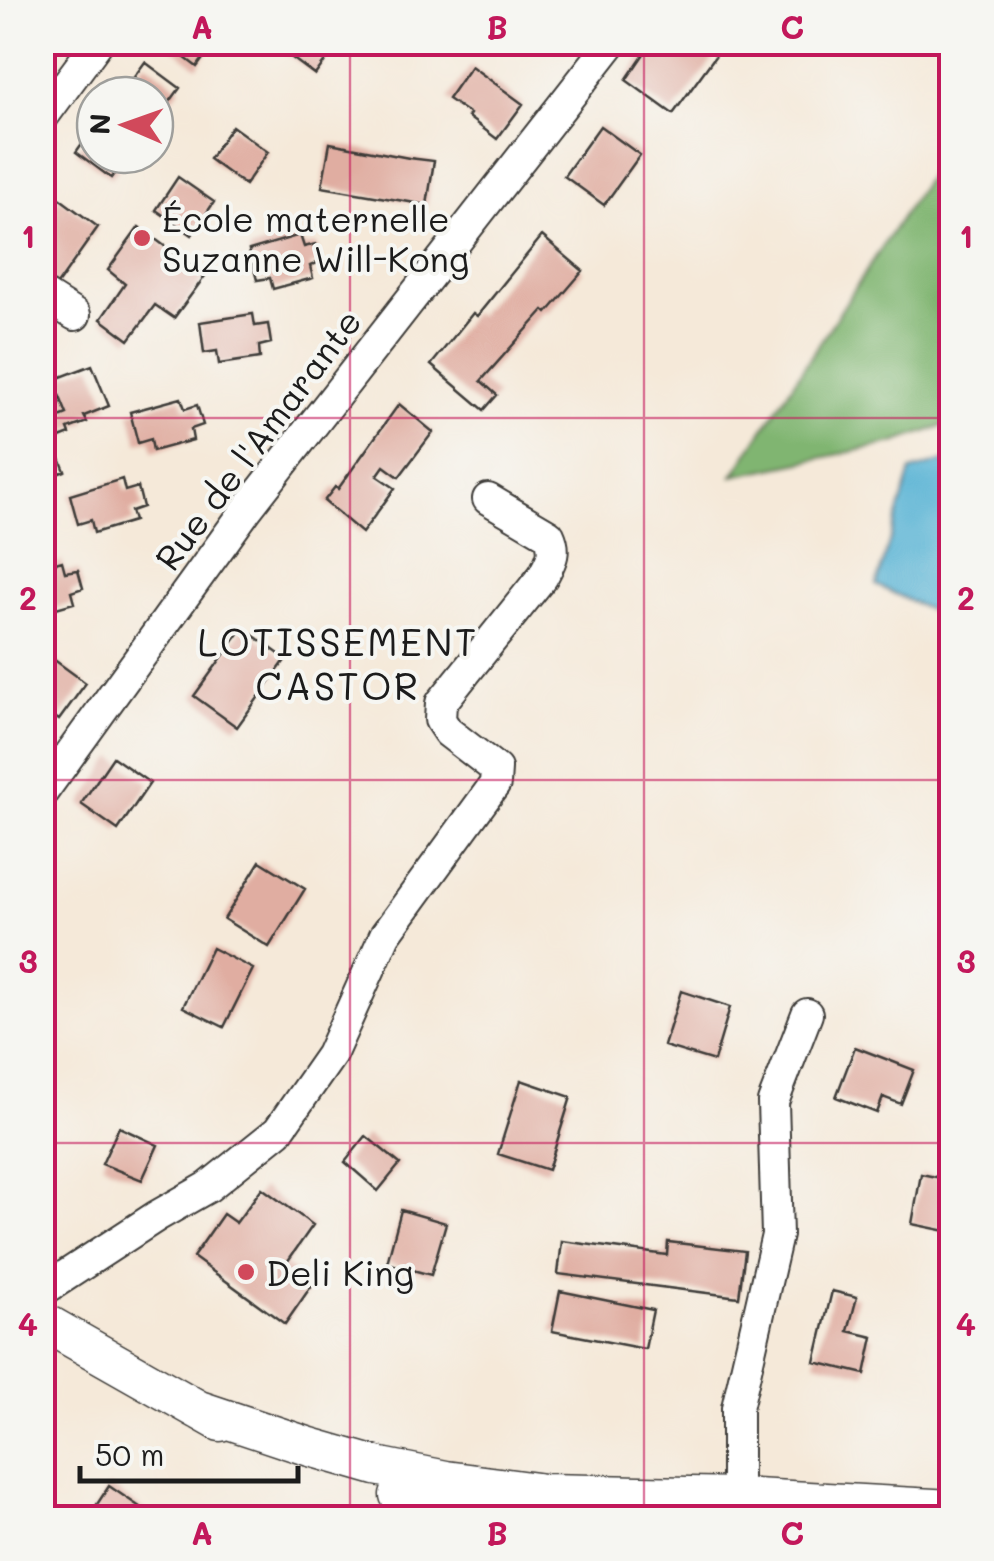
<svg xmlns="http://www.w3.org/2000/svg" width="994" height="1561" font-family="Mali,sans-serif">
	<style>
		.forest { fill: #80b571; stroke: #4e6846; stroke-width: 2.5 }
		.water { fill: #57b2d4; stroke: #3a6778; stroke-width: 2.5 }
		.building { fill: #e0ada1 }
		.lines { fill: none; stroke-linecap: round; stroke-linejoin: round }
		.minor-casing { stroke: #3d3b38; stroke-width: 34 }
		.major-casing { stroke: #3d3b38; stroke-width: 41 }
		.minor { stroke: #fff; stroke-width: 30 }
		.major { stroke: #fff; stroke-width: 38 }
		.grid { fill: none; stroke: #c2185b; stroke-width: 2.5; stroke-opacity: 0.55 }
		.poi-dot { fill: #d1495b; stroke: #f6f6f2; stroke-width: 4 }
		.labels { text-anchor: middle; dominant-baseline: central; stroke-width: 8; stroke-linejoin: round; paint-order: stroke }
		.poi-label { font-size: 35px; fill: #1c1c1c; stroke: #f6f6f2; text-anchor: start }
		.street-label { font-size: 35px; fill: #1c1c1c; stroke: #f6f6f2 }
		.neighbourhood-label { font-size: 38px; letter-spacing: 2.5px; fill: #1c1c1c; stroke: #f6f6f2 }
		.neatline { fill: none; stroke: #c2185b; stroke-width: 4 }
		.grid-label { font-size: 32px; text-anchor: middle; font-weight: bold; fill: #c2185b }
	</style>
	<rect width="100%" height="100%" fill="#f6f6f2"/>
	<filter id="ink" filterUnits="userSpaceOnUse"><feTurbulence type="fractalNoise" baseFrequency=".01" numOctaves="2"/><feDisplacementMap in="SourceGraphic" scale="20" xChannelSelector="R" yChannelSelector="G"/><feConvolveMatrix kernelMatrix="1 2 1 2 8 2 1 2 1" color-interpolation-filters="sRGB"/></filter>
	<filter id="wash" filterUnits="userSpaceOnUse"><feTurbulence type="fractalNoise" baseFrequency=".0048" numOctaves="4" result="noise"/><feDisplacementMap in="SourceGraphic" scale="40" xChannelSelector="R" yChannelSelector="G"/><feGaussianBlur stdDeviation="2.25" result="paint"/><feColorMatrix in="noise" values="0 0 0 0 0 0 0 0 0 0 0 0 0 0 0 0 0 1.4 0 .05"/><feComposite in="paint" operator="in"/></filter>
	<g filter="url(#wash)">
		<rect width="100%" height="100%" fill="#f5e9d9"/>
		<!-- forest -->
		<path class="forest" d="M951 141V423L894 443 733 476Z"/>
		<!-- water -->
		<path class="water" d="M951 459V541L935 613 876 585 911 471Z"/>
		<g id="blocks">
			<!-- building -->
			<path class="building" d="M164 42H215L197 67Z
				M285 42H339L315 75 280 49Z
				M652 42H699L716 55 673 114 626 80Z
				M145 62 180 88 155 122V95H121Z
				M471 66 523 104 497 139 468 117 470 114 448 99Z
				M95 125V155H128L111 178 76 152Z
				M232 126 268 152 245 185 209 159Z
				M600 126 640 155 604 205 564 176Z
				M330 143 409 158 434 161 427 205 322 187Z
				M178 177 214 202 192 235 156 210Z
				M59 198 98 227 57 285 42 274V221Z
				M139 227 205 276 174 318 155 305 129 340 101 319 125 284 108 270Z
				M300 235 304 247 316 244 322 261 310 266 313 278 273 289 270 278 257 280 249 250Z
				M542 236 583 271 547 313 544 310 481 381 497 395 484 410 431 365 473 313 477 316Z
				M253 314 255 326 268 324 271 343 259 346 260 358 219 364 217 351 204 353 200 322Z
				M92 365 109 406 84 416 87 422 68 429 70 434 57 439 56 435 51 436 65 471 42 480V424L67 414 53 380Z
				M181 398 185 409 197 405 203 425 191 429 193 440 153 451 151 439 138 443 130 412Z
				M399 404 433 432 399 477 384 466 377 476 395 488 362 533 324 501 335 487 338 489Z
				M122 479 125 491 138 487 143 507 131 511 134 521 94 533 91 520 78 524 70 495Z
				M62 561 65 572 78 570 83 588 71 592 74 603 42 612V567Z
				M243 628 286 659 237 727 194 696Z
				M42 651 86 683 59 720 42 708Z
				M113 757 150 783 118 830 81 804Z
				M260 861 305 889 269 947 224 919Z
				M212 948 253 969 224 1027 183 1007Z
				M681 991 730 1007 714 1061 664 1046Z
				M855 1047 914 1070 901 1104 883 1097 877 1113 836 1097Z
				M521 1080 571 1097 548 1170 498 1154Z
				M119 1127 158 1145 142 1180 102 1164Z
				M366 1136 400 1164 378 1191 345 1162Z
				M921 1174 951 1180V1232L912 1224Z
				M262 1188 313 1225 285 1265 312 1285 285 1324 193 1257 223 1214 236 1223Z
				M401 1210 446 1223 431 1275 387 1263Z
				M562 1241 667 1255 668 1242 745 1251 739 1297 558 1274Z
				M560 1291 653 1310 645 1349 552 1331Z
				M832 1291 857 1297 848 1331 873 1337 865 1374 815 1362Z
				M109 1486 156 1518H88Z"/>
		</g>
	</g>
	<g filter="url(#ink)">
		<use href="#blocks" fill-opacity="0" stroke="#3d3b38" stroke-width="2.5"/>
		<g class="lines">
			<!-- minor casing -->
			<g class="minor-casing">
				<path id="minor" d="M42 118 98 42
					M42 294 75 315
					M42 793 247 509 612 42
					M42 1291 157 1216 208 1187 278 1131 331 1055 385 935 495 784 496 769 448 732 440 720 441 703 543 576C551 561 557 552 549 535L488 499
					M737 1518V1408L777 1235 773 1102 807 1014"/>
			</g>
			<!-- major casing -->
			<g class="major-casing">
				<path id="major" d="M42 1321 220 1422
					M199 1410 310 1447 376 1466 446 1480 544 1493 738 1497 952 1509
					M399 1495 445 1506 535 1518"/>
			</g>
			<!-- minor -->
			<use href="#minor" class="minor"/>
			<!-- major -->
			<use href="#major" class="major"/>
		</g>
	</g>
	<!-- grid -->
	<path class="grid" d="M350 42V1518M644 42V1518M42 418H952M42 780H952M42 1143H952"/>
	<!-- markers -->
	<g class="poi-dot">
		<circle cx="142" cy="238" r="10"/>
		<circle cx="246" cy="1272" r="10"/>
	</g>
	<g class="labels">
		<!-- poi labels -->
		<g class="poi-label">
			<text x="162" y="218">École maternelle<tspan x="162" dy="40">Suzanne Will-Kong</tspan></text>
			<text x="266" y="1272">Deli King</text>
		</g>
		<!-- street labels -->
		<g class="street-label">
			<text transform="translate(257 439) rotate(-53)">Rue de l'Amarante</text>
		</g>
		<!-- neighbourhood labels -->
		<g class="neighbourhood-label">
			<text x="338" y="641">LOTISSEMENT<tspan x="338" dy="44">CASTOR</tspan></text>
		</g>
	</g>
	<!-- margin -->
	<rect width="994" height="1561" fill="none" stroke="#f6f6f2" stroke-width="110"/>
	<!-- north arrow -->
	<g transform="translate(125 125) rotate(272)"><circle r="48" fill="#f6f6f2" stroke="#9f9f9c" stroke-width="2.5"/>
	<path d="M0-8L18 38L0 25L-18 38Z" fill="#d1495b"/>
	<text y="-15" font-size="28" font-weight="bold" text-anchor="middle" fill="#1c1c1c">N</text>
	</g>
	<!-- scale -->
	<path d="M80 1466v15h218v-15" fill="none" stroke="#1c1c1c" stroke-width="5"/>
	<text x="95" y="1466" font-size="30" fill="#1c1c1c" stroke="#f6f6f2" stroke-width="8" paint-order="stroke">50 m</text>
	<rect x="55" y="55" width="884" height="1451" class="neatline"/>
	<g class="grid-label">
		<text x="202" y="39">A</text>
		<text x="497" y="39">B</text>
		<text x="792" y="39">C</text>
		<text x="28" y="248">1</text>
		<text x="966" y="248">1</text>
		<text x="28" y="610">2</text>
		<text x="966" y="610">2</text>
		<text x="28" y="973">3</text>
		<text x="966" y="973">3</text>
		<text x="28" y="1336">4</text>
		<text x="966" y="1336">4</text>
		<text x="202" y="1545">A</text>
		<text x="497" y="1545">B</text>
		<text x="792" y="1545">C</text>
	</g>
</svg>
